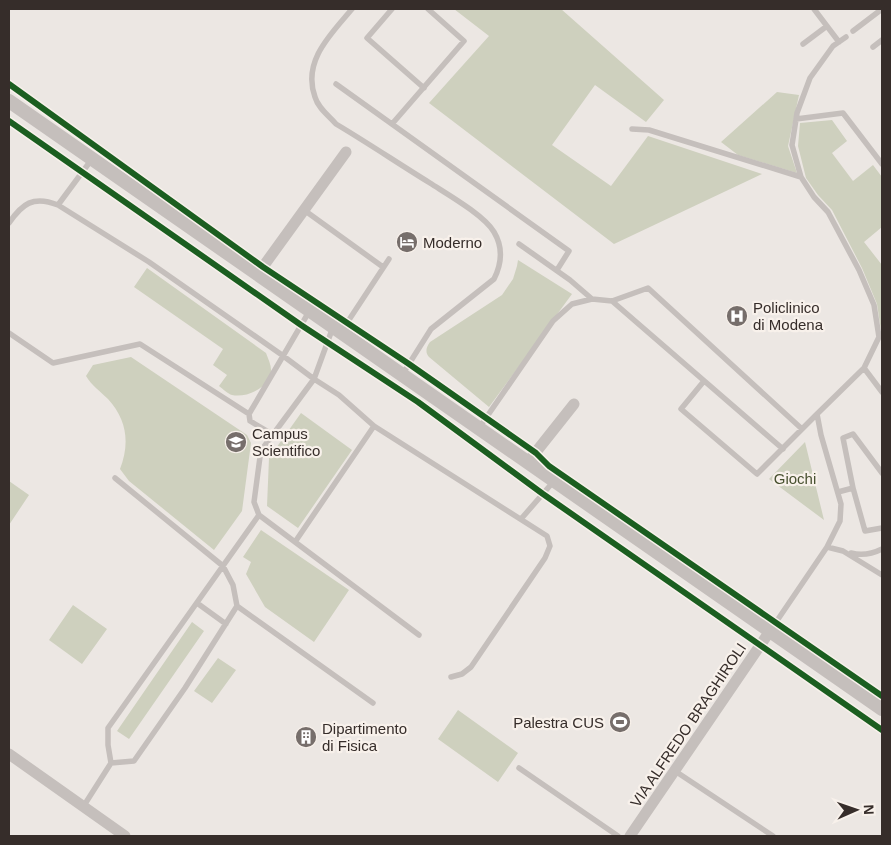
<svg xmlns="http://www.w3.org/2000/svg" width="891" height="845" font-family="Arial,sans-serif">
	<style>
		.green { fill: #ced0be }
		.lines { fill: none; stroke-linecap: round; stroke-linejoin: round }
		.service { stroke: #c5bfbc; stroke-width: 5.5 }
		.minor { stroke: #c5bfbc; stroke-width: 11 }
		.tertiary { stroke: #c5bfbc; stroke-width: 14 }
		.cycleway-casing { stroke: #f8f1eb; stroke-width: 9 }
		.cycleway { stroke: #1b5e20; stroke-width: 6 }
		.labels { text-anchor: middle; dominant-baseline: central; stroke-width: 4.5; stroke-linejoin: round; paint-order: stroke }
		.poi-label { font-size: 15px; fill: #362d2a; stroke: #f8f1eb; text-anchor: start }
		.park-label { font-size: 15px; fill: #485130; stroke: #f8f1eb }
		.street-label { font-size: 15px; fill: #362d2a; stroke: #f8f1eb }
	</style>
	<rect width="100%" height="100%" fill="#ece7e3"/>
	<!-- green -->
	<path class="green" d="M454 9H561L664 100 646 122 595 85 552 145 611 186 648 136 762 174 614 244 429 103 489 36Z
		M777 92 799 95 788 146 797 173 738 155 721 142Z
		M832 120 847 141 832 153 853 181 873 165 882 177V227L864 242 882 265V337L877 304 862 268 832 210 818 195 806 178 798 146 800 123Z
		M518 260 572 294 489 407 429 357C425 353 426 347 430 342L502 295 513 279 517 266Z
		M147 268 266 353C269 361 273 368 270 377 265 389 245 398 232 395 228 394 223 389 219 386L227 375 213 365 223 349 134 287Z
		M131 357 247 435 251 443 242 511 214 550 129 481 120 469C130 443 127 420 108 399 100 391 92 386 86 376L93 365Z
		M301 413 352 450 298 528 267 506 269 458Z
		M805 442 824 520 769 479Z
		M9 481 29 495 9 525Z
		M261 530 349 590 314 642 265 607 246 574 251 562 243 557Z
		M73 605 107 629 82 664 49 640Z
		M192 622 204 631 129 739 117 731Z
		M218 658 236 670 212 703 194 691Z
		M458 710 518 753 498 782 438 739Z"/>
	<g class="lines">
		<!-- service -->
		<path class="service" d="M352 9C331 34 302 61 315 97 318 108 329 116 336 124 368 143 399 164 430 183 447 194 484 215 494 232 503 247 502 263 494 279L431 329 402 375
			M392 9 367 38 424 88
			M814 9 839 42
			M853 31 882 9
			M803 44 827 26
			M873 47 882 40
			M336 84 569 251 557 270
			M796 119 843 113 882 164
			M392 124 464 41 428 9
			M632 129 649 130 801 177
			M58 205 92 159
			M304 210 383 267
			M9 223C22 204 33 195 58 205L149 262 282 355 314 379 339 395 374 426 547 536 550 546 545 558 471 667 462 674 451 677
			M519 244 570 280 592 299
			M612 301 783 449
			M333 327 314 379 263 448 260 457 254 502 259 515 419 635
			M341 332 389 259
			M9 333 53 363 140 344 249 414
			M864 368 882 392
			M704 381 681 409 757 474 817 414
			M479 428 553 321 572 304 592 299 612 301 648 288 802 429
			M272 434 250 421 249 414 310 310
			M882 473 853 434 843 438 853 488 865 531 882 528
			M838 492 853 488
			M521 519 554 481
			M295 542 374 426
			M827 547 840 521 841 504 821 435 817 414 864 368 879 337 874 305 859 270 828 212 814 197 801 177 792 145 797 113 810 78 833 46 846 37
			M851 553C862 556 872 554 882 549
			M197 603 226 624
			M237 606 373 703
			M770 631 827 547 843 551 882 575
			M111 763 134 761 185 688 237 606 233 585 223 566 115 478
			M519 768 618 836
			M675 771 773 836
			M83 807 111 763 108 745V728L259 515"/>
		<!-- minor -->
		<path class="minor" d="M257 275 346 152
			M528 462 574 404
			M9 754 125 836
			M630 836 770 631"/>
		<!-- tertiary -->
		<path class="tertiary" d="M9 101 882 709"/>
		<!-- cycleway casing -->
		<g class="cycleway-casing">
			<path id="cycleway" d="M9 84 263 267 409 364 536 453 549 466 882 696
				M9 121 301 325 418 402 543 494 882 730"/>
		</g>
		<!-- cycleway -->
		<use href="#cycleway" class="cycleway"/>
	</g>
	<!-- icons -->
	<defs>
		<g id="hotel-disc" transform="scale(1.125)"><circle r="9.5" fill="#766e6b" stroke="#f8f1eb"/><path d="M-6-4.5h1.5V1H6V5H4.5V3h-9V5H-6ZM-4 0a1.8 1.8 0 1 1 3.6 0ZM.5 0V-2.5h3Q6-2.5 6 0Z" fill="#fff"/></g>
		<g id="hospital-disc" transform="scale(1.125)"><circle r="9.5" fill="#766e6b" stroke="#f8f1eb"/><path d="M-5-5h3v3.5h4V-5h3V5h-3V1.5h-4V5h-3Z" fill="#fff"/></g>
		<g id="university-disc" transform="scale(1.125)"><circle r="9.5" fill="#766e6b" stroke="#f8f1eb"/><path d="M0-5L7-2L0 1L-7-2ZM-4 1L0 2.5L4 1V4Q0 6-4 4Z" fill="#fff"/></g>
		<g id="stadium-disc" transform="scale(1.125)"><circle r="9.5" fill="#766e6b" stroke="#f8f1eb"/><path d="M0-5a6.5 5 0 1 0 0 10a6.5 5 0 1 0 0-10ZM-3.5-1.8h7v3.6h-7Z" fill="#fff"/></g>
		<g id="building-disc" transform="scale(1.125)"><circle r="9.5" fill="#766e6b" stroke="#f8f1eb"/><path d="M-4-6H4V6H1V3H-1V6H-4ZM-2.5-4.3h1.7v1.8h-1.7ZM.8-4.3h1.7v1.8H.8ZM-2.5-1h1.7V.8h-1.7ZM.8-1h1.7V.8H.8Z" fill="#fff"/></g>
	</defs>
	<g fill-rule="evenodd">
		<use href="#hotel-disc" x="407" y="242"/>
		<use href="#hospital-disc" x="737" y="316"/>
		<use href="#university-disc" x="236" y="442"/>
		<use href="#stadium-disc" x="620" y="722"/>
		<use href="#building-disc" x="306" y="737"/>
	</g>
	<g class="labels">
		<!-- poi labels -->
		<g class="poi-label">
			<text x="423" y="242">Moderno</text>
			<text x="753" y="307">Policlinico<tspan x="753" dy="17">di Modena</tspan></text>
			<text x="252" y="433">Campus<tspan x="252" dy="17">Scientifico</tspan></text>
			<text x="604" y="722" text-anchor="end">Palestra CUS</text>
			<text x="322" y="728">Dipartimento<tspan x="322" dy="17">di Fisica</tspan></text>
		</g>
		<!-- park labels -->
		<g class="park-label">
			<text x="795" y="478">Giochi</text>
		</g>
		<!-- street labels -->
		<g class="street-label">
			<text transform="translate(688 725) rotate(-56)">VIA ALFREDO BRAGHIROLI</text>
		</g>
	</g>
	<!-- border -->
	<rect width="891" height="845" fill="none" stroke="#362d2a" stroke-width="20"/>
	<!-- north arrow -->
	<g transform="translate(856 810) rotate(88)" stroke="#f8f1eb" stroke-width="4" paint-order="stroke">
	<path d="M0-4L9 19L0 12L-9 19Z" fill="#362d2a"/>
	<text y="-8" font-size="14" font-weight="bold" text-anchor="middle" fill="#362d2a">N</text>
	</g>
</svg>
